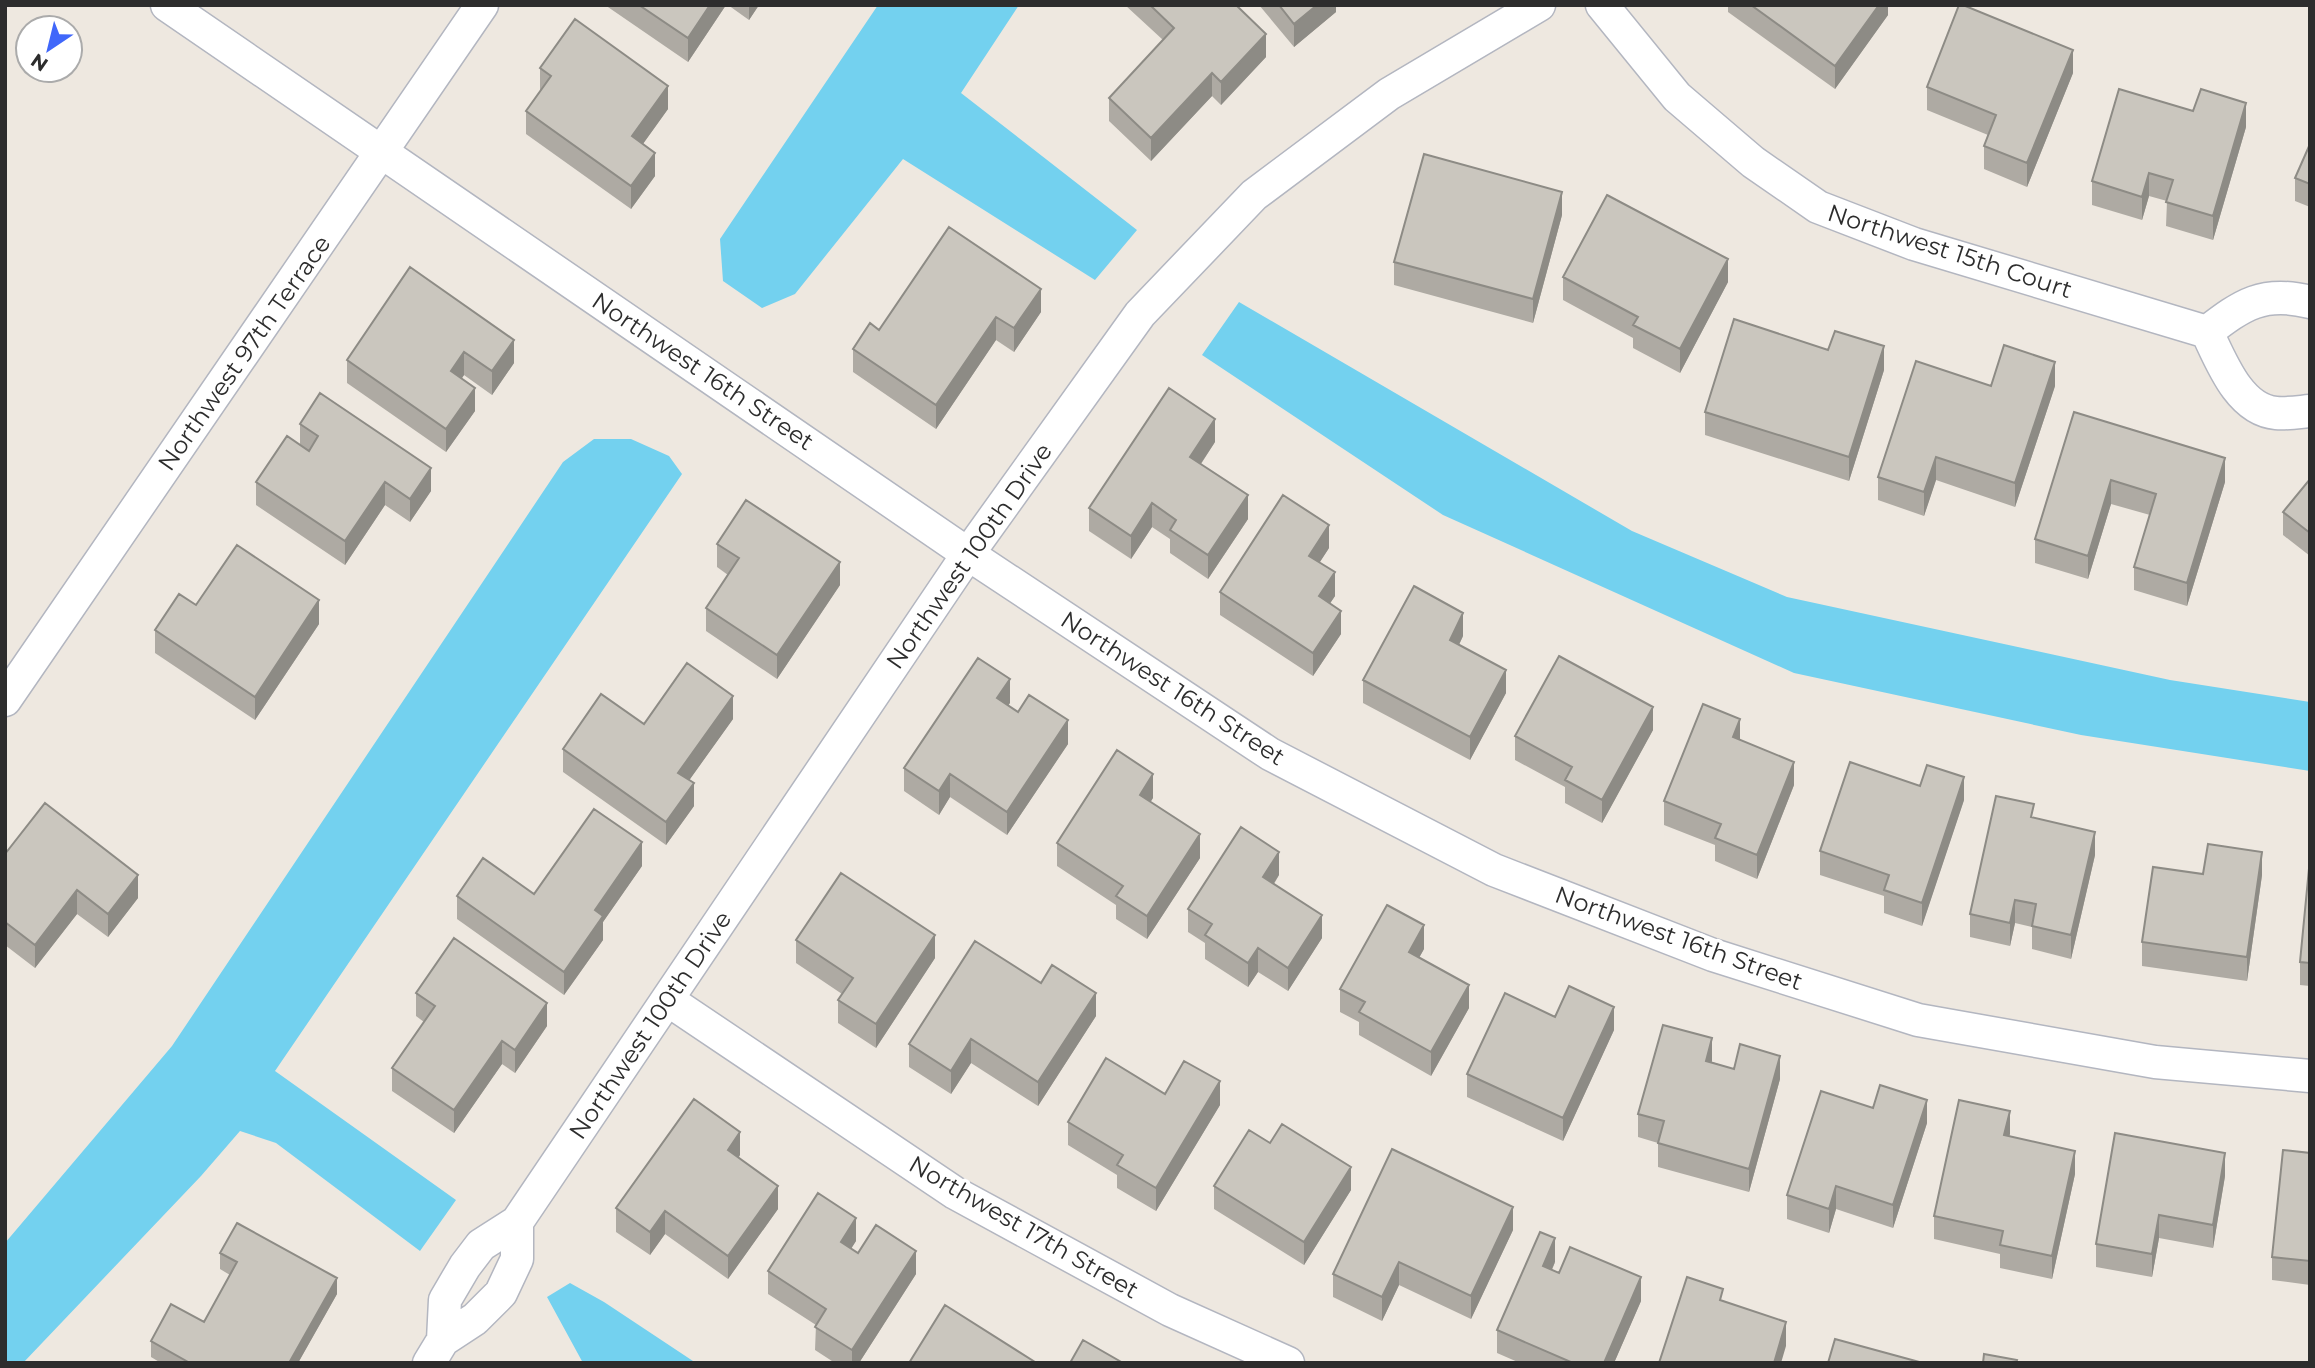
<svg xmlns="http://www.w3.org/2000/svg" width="2315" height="1368" font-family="Montserrat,sans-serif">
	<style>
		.water { fill: #73d1ef }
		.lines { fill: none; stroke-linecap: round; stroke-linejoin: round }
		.street-casing { stroke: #b3b6c0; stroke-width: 35 }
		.street { stroke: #fff; stroke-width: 32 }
		.wall { fill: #aeaaa3 }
		.shaded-wall { fill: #8d8b85 }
		.building { fill: #cac6be; stroke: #8d8b85; stroke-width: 2 }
		.labels { text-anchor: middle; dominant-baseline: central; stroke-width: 7; stroke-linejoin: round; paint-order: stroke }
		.street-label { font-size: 24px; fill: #2d2d2d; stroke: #fff }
	</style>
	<rect width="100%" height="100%" fill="#eee8e0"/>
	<!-- water -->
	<path class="water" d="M878 5H1019L961 93 1137 230 1095 280 903 159 795 294 762 308 723 281 720 239Z
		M1239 302 1632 531 1787 597 2170 680 2310 702V771L2081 735 1794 673 1443 515 1202 355Z
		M594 439H631L669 456 682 474 275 1071 456 1200 420 1251 276 1143 240 1131 201 1176 23 1363H5V1243L172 1046 563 462Z
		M570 1283 604 1302 696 1363H583L547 1297Z"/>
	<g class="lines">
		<!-- street casing -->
		<g class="street-casing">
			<path id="street" d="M167 5 968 554 1270 754 1494 870 1713 955 1918 1020 2155 1062 2310 1076
				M1602 5 1677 97 1753 162 1818 207 1914 244 2207 332C2221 361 2239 410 2276 413 2287 414 2299 412 2310 411
				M2207 332C2242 305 2263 290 2310 302
				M5 700 482 5
				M668 1000 955 1193 1170 1310 1288 1363
				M443 1340 445 1300 465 1266 481 1245 517 1222 968 554 1140 314 1254 195 1389 94 1539 5
				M429 1363 443 1340 475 1319 501 1293 517 1259V1222"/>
		</g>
		<!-- street -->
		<use href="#street" class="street"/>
	</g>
	<!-- wall -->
	<path class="wall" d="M605 5H726L688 62Z
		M728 5H759L749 20Z
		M1125 5H1236L1266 57 1221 105 1212 96 1151 161 1109 121V98L1163 40Z
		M1259 5H1336V12L1294 47Z
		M1728 5H1888V15L1835 89 1728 12Z
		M540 68 668 109 643 144 655 176 631 209 526 134V111L540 92Z
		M2073 73 2027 187 1984 169V146L1988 135 1927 110V87Z
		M2246 127 2213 240 2166 226 2167 201 2149 196 2142 220 2092 205V181Z
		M2310 144V207L2295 201V178Z
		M1562 215 1533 323 1394 285V262Z
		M410 267 514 363 492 395 464 375 462 378 475 411 446 452 347 383V360Z
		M1563 277 1728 282 1680 373 1633 348V338L1563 300Z
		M1041 312 1014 352 996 340 936 429 853 372V349L879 330Z
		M1884 370 1849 481 1705 435V412Z
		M1991 386H2055L2015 507 1936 480 1924 516 1878 500V477Z
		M2074 412 2225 482 2187 606 2134 590V567L2150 515 2111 504 2088 579 2035 563V539Z
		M300 424 431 491 410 522 385 505 345 565 256 505V482L300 444Z
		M1215 442 1201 464 1248 519 1208 579 1170 553V539L1152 527 1131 559 1089 531V508Z
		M2310 479V556L2283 535V512Z
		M717 544 840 585 777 679 706 631V608L728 575 717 567Z
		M1329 548 1319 563 1335 596 1330 603 1341 634 1313 676 1220 615V592Z
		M196 605 319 624 255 720 155 653V630Z
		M1463 636 1459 645 1506 693 1470 760 1363 703V680Z
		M1010 703 1008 705 1068 744 1007 835 950 797 939 815 904 791V768Z
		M733 719 689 780 694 806 666 845 563 772V749L644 724Z
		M1653 730 1602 823 1565 803V787L1515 760V736Z
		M1740 740 1794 785 1757 879 1715 861V845L1664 825V801Z
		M1153 798 1150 802 1200 858 1147 939 1116 919V905L1057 866V843Z
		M1964 800 1922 926 1884 913V896L1820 875V851Z
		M2034 817 2095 855 2071 959 2032 949V927L2015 923 2010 946 1970 937V914Z
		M5 854 138 898 108 937 77 914 35 968 5 945Z
		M2310 858V986L2300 985V962Z
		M642 866 603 922V940L564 995 457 919V896L534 894Z
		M2203 874 2262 875 2247 981 2142 966V942Z
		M1279 875 1274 884 1322 938 1288 991 1258 972 1248 987 1205 959V943L1188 932V909Z
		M796 940 935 958 876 1048 838 1023V1000L842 994 796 963Z
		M1424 949 1419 958 1469 1008 1431 1076 1359 1035V1022L1340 1012V989Z
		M1041 983 1096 1016 1038 1106 971 1063 951 1094 909 1067V1044Z
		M416 993 547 1026 515 1073 502 1064 454 1133 392 1091V1068L424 1022 416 1016Z
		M1555 1017 1614 1030 1563 1141 1467 1097V1074Z
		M1712 1062 1734 1069 1780 1079 1749 1192 1658 1167V1143L1638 1137V1114Z
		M1165 1094 1220 1105 1156 1211 1117 1188V1175L1068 1145V1122Z
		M1873 1108 1927 1123 1893 1228 1836 1209 1829 1233 1787 1219V1195Z
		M2009 1136 2075 1174 2052 1279 2000 1268V1254L1934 1239V1216Z
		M1270 1143 1351 1190 1304 1265 1214 1209V1186Z
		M2310 1153V1285L2272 1280V1257Z
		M740 1155 739 1157 778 1209 728 1279 665 1234 650 1255 616 1232V1208Z
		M2225 1176 2213 1248 2159 1238 2152 1277 2096 1267V1244Z
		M1513 1230 1471 1319 1399 1285 1382 1321 1333 1297V1274Z
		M856 1241 851 1248 858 1253 916 1274 859 1363H835L815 1350 816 1325 768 1294V1271Z
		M220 1253 337 1294 298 1363H161L151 1357V1341L204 1322 230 1275 220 1269Z
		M1555 1262 1552 1270 1641 1301 1614 1363H1520L1497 1353V1330Z"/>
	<!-- shaded-wall -->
	<path class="shaded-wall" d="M710 5H726L688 62V38Z
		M749 5H759L749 20Z
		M1317 5H1336V12L1294 47V24Z
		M1879 5H1888V15L1835 89V66Z
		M1266 34V57L1221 105V82Z
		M2073 50V73L2027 187V163Z
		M1212 73V96L1151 161V138Z
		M668 86V109L632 159V136Z
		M2246 103V127L2213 240V216Z
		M655 153V176L631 209V186Z
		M2149 173V196L2142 220V197Z
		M1562 192V215L1533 323V299Z
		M1728 259V282L1680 373V349Z
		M1041 289V312L1014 352V328Z
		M996 317V340L936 429V405Z
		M514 340V363L492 395V371Z
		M1884 346V370L1849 481V457Z
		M464 352V375L451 394V371Z
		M2055 362V386L2015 507V483Z
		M475 388V411L446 452V429Z
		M1215 419V442L1190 480V457Z
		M1936 457V480L1924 516V492Z
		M2225 458V482L2187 606V583Z
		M431 468V491L410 522V499Z
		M2111 480V504L2088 579V556Z
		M385 482V505L345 565V541Z
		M1248 495V519L1208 579V555Z
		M1152 503V527L1131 559V536Z
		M1329 525V548L1309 579V556Z
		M840 562V585L777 679V655Z
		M1335 572V596L1319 620V596Z
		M319 600V624L255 720V697Z
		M1341 611V634L1313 676V653Z
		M1463 613V636L1450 663V640Z
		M1506 670V693L1470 760V737Z
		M1010 679V703L997 721V698Z
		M733 696V719L678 796V773Z
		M1653 707V730L1602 823V800Z
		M1740 719V742L1733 737Z
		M1068 720V744L1007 835V812Z
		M1794 762V785L1757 879V855Z
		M950 774V797L939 815V791Z
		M1153 774V798L1140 819V795Z
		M1964 777V800L1922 926V903Z
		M694 783V806L666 845V822Z
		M2095 832V855L2071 959V935Z
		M1200 834V858L1147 939V916Z
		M642 842V866L603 922V940L564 995V972L595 910Z
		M1279 852V875L1263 900V877Z
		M2262 852V875L2247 981V957Z
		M138 875V898L108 937V914Z
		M77 890V914L35 968V945Z
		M2015 900V923L2010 946V923Z
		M1322 915V938L1288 991V968Z
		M1424 925V949L1409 975V952Z
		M935 935V958L876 1048V1024Z
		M1258 948V972L1248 987V963Z
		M1469 985V1008L1431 1076V1052Z
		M1096 993V1016L1038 1106V1082Z
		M547 1003V1026L515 1073V1050Z
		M1614 1007V1030L1563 1141V1118Z
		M1712 1038V1061L1706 1084V1061Z
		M971 1039V1063L951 1094V1071Z
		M502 1041V1064L454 1133V1110Z
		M1780 1056V1079L1749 1192V1169Z
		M1220 1081V1105L1156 1211V1188Z
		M1927 1100V1123L1893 1228V1205Z
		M2010 1111V1134L2004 1158V1135Z
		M740 1132V1155L728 1173V1150Z
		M2075 1151V1174L2052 1279V1256Z
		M2225 1153V1176L2213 1248V1225Z
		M1351 1167V1190L1304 1265V1242Z
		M778 1186V1209L728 1279V1256Z
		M1836 1186V1209L1829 1233V1209Z
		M1513 1207V1230L1471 1319V1296Z
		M665 1211V1234L650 1255V1232Z
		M2159 1215V1238L2152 1277V1254Z
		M856 1218V1241L841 1265V1242Z
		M1555 1238V1262L1543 1289V1266Z
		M916 1251V1274L859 1363H852V1350Z
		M1399 1262V1285L1382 1321V1297Z
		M1641 1277V1301L1614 1363H1604Z
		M337 1278V1294L298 1363H289Z
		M1786 1322V1346L1781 1363H1774Z"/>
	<!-- building -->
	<path class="building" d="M639 5H710L688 38Z
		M1150 5H1236L1266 34 1221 82 1212 73 1151 138 1109 98 1174 28Z
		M1279 5H1317L1294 24Z
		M1751 5H1879L1835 66Z
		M1959 5H1963L2073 50 2027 163 1984 146 1996 115 1927 87Z
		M575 19 668 86 632 136 655 153 631 186 526 111 551 76 540 68Z
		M2119 89 2193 111 2201 89 2246 103 2213 216 2166 202 2173 180 2149 173 2142 197 2092 181Z
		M2310 144V184L2295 178Z
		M1424 154 1562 192 1533 299 1394 262Z
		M1607 195 1728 259 1680 349 1633 325 1638 317 1563 277Z
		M949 227 1041 289 1014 328 996 317 936 405 853 349 870 323 879 330Z
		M410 267 514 340 492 371 464 352 451 371 475 388 446 429 347 360Z
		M1734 319 1828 350 1835 331 1884 346 1849 457 1705 412Z
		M2004 345 2055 362 2015 483 1936 457 1924 492 1878 477 1916 361 1991 386Z
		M1169 388 1215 419 1190 457 1248 495 1208 555 1170 530 1176 520 1152 503 1131 536 1089 508Z
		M320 393 431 468 410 499 385 482 345 541 256 482 287 436 309 451 318 436 300 424Z
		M2074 412 2225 458 2187 583 2134 567 2156 494 2111 480 2088 556 2035 539Z
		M2310 479V533L2283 512Z
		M1283 495 1329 525 1309 556 1335 572 1319 596 1341 611 1313 653 1220 592Z
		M746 500 840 562 777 655 706 608 739 558 717 544Z
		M237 545 319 600 255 697 155 630 179 594 196 605Z
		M1414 586 1463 613 1450 640 1506 670 1470 737 1363 680Z
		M1559 656 1653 707 1602 800 1565 780 1572 767 1515 736Z
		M978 658 1010 679 997 698 1018 712 1029 695 1068 720 1007 812 950 774 939 791 904 768Z
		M687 663 733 696 678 773 694 783 666 822 563 749 601 694 644 724Z
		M1703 704 1740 719 1733 737 1794 762 1757 855 1715 838 1721 824 1664 801Z
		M1117 750 1153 774 1140 795 1200 834 1147 916 1116 896 1123 886 1057 843Z
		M1850 762 1920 786 1927 765 1964 777 1922 903 1884 890 1889 875 1820 851Z
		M1996 796 2034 804 2031 817 2095 832 2071 935 2032 926 2036 904 2015 900 2010 923 1970 914Z
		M45 803 138 875 108 914 77 890 35 945 5 922V854Z
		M594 809 642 842 595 910 603 916 564 972 457 896 483 858 534 894Z
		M1241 827 1279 852 1263 877 1322 915 1288 968 1258 948 1248 963 1205 935 1212 924 1188 909Z
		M2208 844 2262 852 2247 957 2142 942 2153 867 2203 874Z
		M2310 858V963L2300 962Z
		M841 873 935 935 876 1024 838 1000 853 978 796 940Z
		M1387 905 1424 925 1409 952 1469 985 1431 1052 1359 1012 1365 1002 1340 989Z
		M454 938 547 1003 515 1050 502 1041 454 1110 392 1068 435 1006 416 993Z
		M975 941 1041 983 1052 965 1096 993 1038 1082 971 1039 951 1071 909 1044Z
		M1569 986 1614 1007 1563 1118 1467 1074 1505 993 1555 1017Z
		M1663 1025 1712 1038 1706 1061 1734 1069 1740 1044 1780 1056 1749 1169 1658 1143 1664 1121 1638 1114Z
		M1106 1058 1165 1094 1184 1061 1220 1081 1156 1188 1117 1165 1123 1155 1068 1122Z
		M1880 1085 1927 1100 1893 1205 1836 1186 1829 1209 1787 1195 1821 1091 1873 1108Z
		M694 1099 740 1132 728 1150 778 1186 728 1256 665 1211 650 1232 616 1208Z
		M1959 1100 2010 1111 2004 1135 2075 1151 2052 1256 2000 1245 2003 1231 1934 1216Z
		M1282 1124 1351 1167 1304 1242 1214 1186 1249 1130 1270 1143Z
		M2115 1133 2225 1153 2213 1225 2159 1215 2152 1254 2096 1244Z
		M1392 1149 1513 1207 1471 1296 1399 1262 1382 1297 1333 1274Z
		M2283 1150 2310 1153V1261L2272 1257Z
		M818 1193 856 1218 841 1242 858 1253 876 1225 916 1251 852 1350 815 1327 826 1309 768 1271Z
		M237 1223 337 1278 289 1363H190L151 1341 171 1304 204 1322 237 1262 220 1253Z
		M1540 1232 1555 1238 1543 1266 1559 1273 1570 1247 1641 1277 1604 1363H1573L1497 1330Z
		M1687 1277 1723 1289 1720 1300 1786 1322 1774 1363H1659Z
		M945 1305 1035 1362V1363H909Z
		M1835 1339 1923 1363H1828Z
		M1083 1340 1123 1363H1070Z
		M1984 1354 2017 1360 2016 1363H1983Z"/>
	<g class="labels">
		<!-- street labels -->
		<g class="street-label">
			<text transform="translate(1950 251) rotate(18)">Northwest 15th Court</text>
			<text transform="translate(244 353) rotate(-55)">Northwest 97th Terrace</text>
			<text transform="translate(703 371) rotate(34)">Northwest 16th Street</text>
			<text transform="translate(969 556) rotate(-55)">Northwest 100th Drive</text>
			<text transform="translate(1173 688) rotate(33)">Northwest 16th Street</text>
			<text transform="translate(1679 938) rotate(20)">Northwest 16th Street</text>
			<text transform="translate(650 1025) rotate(-56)">Northwest 100th Drive</text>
			<text transform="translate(1024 1227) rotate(30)">Northwest 17th Street</text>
		</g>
	</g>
	<!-- border -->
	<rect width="2315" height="1368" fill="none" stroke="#2d2d2d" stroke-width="14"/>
	<!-- north arrow -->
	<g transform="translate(49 49) rotate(215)"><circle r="33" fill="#ffffff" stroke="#ababab" stroke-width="2"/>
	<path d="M0-5L12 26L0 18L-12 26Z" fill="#4067fa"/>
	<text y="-10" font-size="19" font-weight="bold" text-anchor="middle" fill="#2d2d2d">N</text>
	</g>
</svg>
